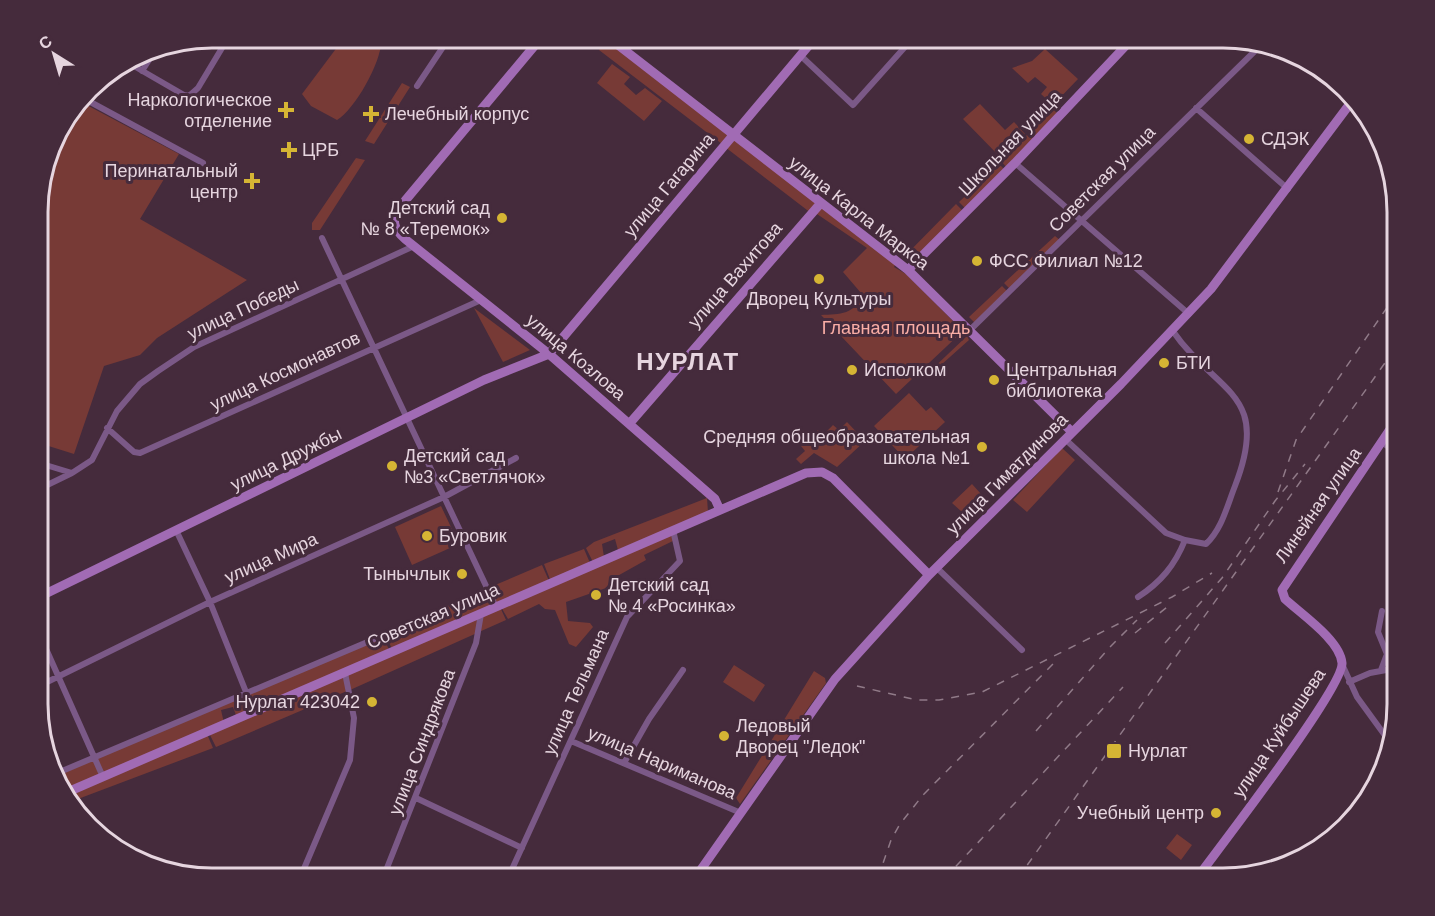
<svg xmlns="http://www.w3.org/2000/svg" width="1435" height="916" font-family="Arial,sans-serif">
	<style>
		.green { fill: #773a36 }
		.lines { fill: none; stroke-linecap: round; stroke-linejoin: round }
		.street { stroke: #7b5987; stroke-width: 6 }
		.secondary { stroke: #a16bb4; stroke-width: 9 }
		.rail { stroke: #907a88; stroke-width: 1.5; stroke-dasharray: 8 8; stroke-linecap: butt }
		.poi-dot { fill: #d5b534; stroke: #452b3c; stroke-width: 2 }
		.labels { text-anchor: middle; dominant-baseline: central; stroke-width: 6; stroke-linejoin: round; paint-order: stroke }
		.poi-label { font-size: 18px; fill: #e6d5df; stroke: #452b3c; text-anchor: start }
		.street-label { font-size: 18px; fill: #e6d5df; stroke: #452b3c }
		.park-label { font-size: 18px; fill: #faaea6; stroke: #452b3c }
		.district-label { font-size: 24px; font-weight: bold; letter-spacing: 1.5px; fill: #e6d5df; stroke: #452b3c }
		.rim { fill: none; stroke: #e6d5df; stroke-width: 3 }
	</style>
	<rect width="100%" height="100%" fill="#452b3c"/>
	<!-- green -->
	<path class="green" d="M344 38H381C384 58 355 110 337 120L311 106 302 94Z
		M608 40 730 135 722 144 599 50Z
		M1045 49 1078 79 1053 105 1041 94 1047 87 1035 77 1028 83 1012 68 1032 61Z
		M612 64 630 77 624 84 636 95 645 88 662 101 644 121 597 83Z
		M402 83 410 87 374 144 365 141Z
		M81 102 179 154 140 219 247 280 157 338 140 355 104 366 74 454 39 443V190L56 135Z
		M980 104 1005 130 1014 122 1025 134 1001 158 963 119Z
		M1053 109 1058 114 1007 168 1001 161Z
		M733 137 817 203 810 212 807 210 725 147Z
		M356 158 365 160 320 230H312V223Z
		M999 164 1005 170 966 209 959 202Z
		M956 204 963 211 912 263 904 257Z
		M820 205 896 263 894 267 906 274 963 331 896 394 821 315C839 314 857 315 861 293L843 272 867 248 814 212Z
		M1055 236 1061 241 1010 289 1004 283Z
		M1002 286 1008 292 975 323 969 317Z
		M474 308 530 350 503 362Z
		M967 336 969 340 932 373H928Z
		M909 393 926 411 931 407 945 422 905 459 874 426Z
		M847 422 865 441 837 467 814 453 801 464 796 459 805 451 801 446 818 430 823 435 833 425 839 430Z
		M1062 448 1075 460 1027 512 1013 500Z
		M972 484 981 494 962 512 952 503Z
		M707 498 708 512 618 550 615 539 602 544 604 557 593 562 586 548 594 542Z
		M441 506 459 544 412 565 395 527Z
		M673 532 675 540 644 555 646 560 612 579 606 588 566 602 568 621 590 623 593 627 576 647 569 644 555 610 545 609 539 604 508 619 501 607Z
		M584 549 590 563 551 582 544 564Z
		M542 565 550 583 497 606 488 588Z
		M486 589 494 606 393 651 384 632Z
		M500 607 506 620 479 632 481 615Z
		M479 616 477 633 350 690 346 673Z
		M383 636 390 652 255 710 248 694Z
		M734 665 765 685 754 702 723 682Z
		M814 671 825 678 826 683 740 804 736 798Z
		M344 675 347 691 216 747 209 733Z
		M245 695 252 711 237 718 233 707 221 710 224 723 104 776 96 758Z
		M207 734 213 748 70 802 64 795Z
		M93 760 101 776 61 792 56 776Z
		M1177 834 1192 845 1181 860 1166 848Z"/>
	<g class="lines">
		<!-- street -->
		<path class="street" d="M800 55 853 105 913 38
			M127 62 184 95 189 96 198 88 228 38
			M142 71 156 49
			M417 86 449 38
			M83 98 203 163
			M1196 108 1288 189
			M1015 163 1189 314
			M322 238 496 607
			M969 331 1258 48
			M107 428 134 452 140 453 481 300
			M1065 439 1166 533 1185 540 1206 544C1222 529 1227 506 1235 486 1272 391 1216 394 1172 330
			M1382 442 1397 453
			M39 463 72 473 92 460 117 411 140 384 158 371 194 347 414 246
			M39 489 72 473
			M176 530 210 602 254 712
			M936 567 1022 650
			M1138 597C1161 582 1175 565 1185 540
			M39 633 103 777
			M1342 664 1357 697 1389 741
			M1381 670 1387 654 1378 632 1382 611
			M1349 682 1370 673 1397 668
			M39 686 210 602 444 497 516 458
			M571 741 741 813
			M624 763 649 719 683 670
			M55 774 384 635
			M416 798 522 848
			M300 878 350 760 354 718 345 673
			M383 878 476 643 481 614
			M508 878 627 617 680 561 673 530"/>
		<!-- secondary -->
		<path class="secondary" d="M541 38 399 208C391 221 394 229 405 239L549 354 715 499 720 510
			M609 38 908 270 1072 432
			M908 270 1015 163 1133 38
			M549 354 815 38
			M630 423 820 204
			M39 597 484 380 549 354
			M63 794 806 473 822 472 833 478 929 575
			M695 878 835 679 929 575 1121 384 1211 289 1352 101
			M1197 878C1219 848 1344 687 1342 663 1340 640 1301 614 1285 599L1282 590 1397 419"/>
		<!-- rail -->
		<path class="rail" d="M1278 492 1296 440 1397 293
			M1135 633 1172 603
			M1165 643 1222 578 1275 501 1305 464
			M857 686 917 700H939L982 692 1172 597 1212 573
			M1036 731 1109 648 1137 620
			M878 878 891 840 900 824 923 795 1056 661
			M945 878 1123 687
			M1018 878 1397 346"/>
	</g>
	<!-- markers -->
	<g class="poi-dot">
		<path d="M283 101h6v6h6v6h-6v6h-6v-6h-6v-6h6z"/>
		<path d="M368 105h6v6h6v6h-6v6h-6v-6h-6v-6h6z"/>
		<circle cx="1249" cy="139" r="6"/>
		<path d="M286 141h6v6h6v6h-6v6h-6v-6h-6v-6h6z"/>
		<path d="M249 172h6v6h6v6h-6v6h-6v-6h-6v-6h6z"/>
		<circle cx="502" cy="218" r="6"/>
		<circle cx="977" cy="261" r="6"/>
		<circle cx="819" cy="279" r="6"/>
		<circle cx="1164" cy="363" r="6"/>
		<circle cx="852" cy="370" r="6"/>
		<circle cx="994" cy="380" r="6"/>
		<circle cx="982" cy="447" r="6"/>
		<circle cx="392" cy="466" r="6"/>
		<circle cx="427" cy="536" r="6"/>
		<circle cx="462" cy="574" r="6"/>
		<circle cx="596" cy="595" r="6"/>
		<circle cx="372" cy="702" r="6"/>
		<circle cx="724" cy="736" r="6"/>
		<rect x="1106" y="743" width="16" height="16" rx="3"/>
		<circle cx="1216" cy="813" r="6"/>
	</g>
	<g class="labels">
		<!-- poi labels -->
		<g class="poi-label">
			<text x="272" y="100" text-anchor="end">Наркологическое<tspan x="272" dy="21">отделение</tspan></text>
			<text x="385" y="114">Лечебный корпус</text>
			<text x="1261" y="139">СДЭК</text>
			<text x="302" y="150">ЦРБ</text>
			<text x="238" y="171" text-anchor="end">Перинатальный<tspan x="238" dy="21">центр</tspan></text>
			<text x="490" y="208" text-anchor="end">Детский сад<tspan x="490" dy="21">№ 8 «Теремок»</tspan></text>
			<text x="989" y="261">ФСС Филиал №12</text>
			<text x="819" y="299" text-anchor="middle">Дворец Культуры</text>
			<text x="1176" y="363">БТИ</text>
			<text x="864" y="370">Исполком</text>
			<text x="1006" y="370">Центральная<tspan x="1006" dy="21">библиотека</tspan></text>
			<text x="970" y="437" text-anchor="end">Средняя общеобразовательная<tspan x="970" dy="21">школа №1</tspan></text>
			<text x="404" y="456">Детский сад<tspan x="404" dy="21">№3 «Светлячок»</tspan></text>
			<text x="439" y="536">Буровик</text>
			<text x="450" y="574" text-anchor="end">Тынычлык</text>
			<text x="608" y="585">Детский сад<tspan x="608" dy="21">№ 4 «Росинка»</tspan></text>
			<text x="360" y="702" text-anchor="end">Нурлат 423042</text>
			<text x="736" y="726">Ледовый<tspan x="736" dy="21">Дворец "Ледок"</tspan></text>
			<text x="1128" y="751">Нурлат</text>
			<text x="1204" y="813" text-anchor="end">Учебный центр</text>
		</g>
		<!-- street labels -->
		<g class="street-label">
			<text transform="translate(1010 143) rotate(-46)">Школьная улица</text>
			<text transform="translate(1102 179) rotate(-45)">Советская улица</text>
			<text transform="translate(669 185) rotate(-50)">улица Гагарина</text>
			<text transform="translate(859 213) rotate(38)">улица Карла Маркса</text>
			<text transform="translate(735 275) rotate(-49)">улица Вахитова</text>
			<text transform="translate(243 309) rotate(-25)">улица Победы</text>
			<text transform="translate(576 357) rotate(40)">улица Козлова</text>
			<text transform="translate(285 371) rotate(-25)">улица Космонавтов</text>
			<text transform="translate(286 459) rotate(-26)">улица Дружбы</text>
			<text transform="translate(1007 474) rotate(-45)">улица Гиматдинова</text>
			<text transform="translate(1318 505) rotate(-55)">Линейная улица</text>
			<text transform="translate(271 558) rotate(-24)">улица Мира</text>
			<text transform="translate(433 616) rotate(-23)">Советская улица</text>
			<text transform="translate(576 692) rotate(-66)">улица Тельмана</text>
			<text transform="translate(1279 733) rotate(-56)">улица Куйбышева</text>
			<text transform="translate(422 742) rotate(-69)">улица Синдрякова</text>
			<text transform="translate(662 763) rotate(23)">улица Нариманова</text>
		</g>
		<!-- park labels -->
		<g class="park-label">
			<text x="896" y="328">Главная площадь</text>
		</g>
		<!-- district labels -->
		<g class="district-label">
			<text x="688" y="361">НУРЛАТ</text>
		</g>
	</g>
	<!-- crop -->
	<path d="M0 0H1435V916H0ZM212 48H1223A164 164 0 0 1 1387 212V704A164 164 0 0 1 1223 868H212A164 164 0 0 1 48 704V212A164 164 0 0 1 212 48Z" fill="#452b3c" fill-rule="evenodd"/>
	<path class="rim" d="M212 48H1223A164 164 0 0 1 1387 212V704A164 164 0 0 1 1223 868H212A164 164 0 0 1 48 704V212A164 164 0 0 1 212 48Z"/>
	<!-- north arrow -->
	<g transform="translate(54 54) rotate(323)" stroke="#452b3c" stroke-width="4.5" paint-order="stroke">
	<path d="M0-4.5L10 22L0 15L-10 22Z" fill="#e6d5df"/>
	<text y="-9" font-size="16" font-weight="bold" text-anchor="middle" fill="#e6d5df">С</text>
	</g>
</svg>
